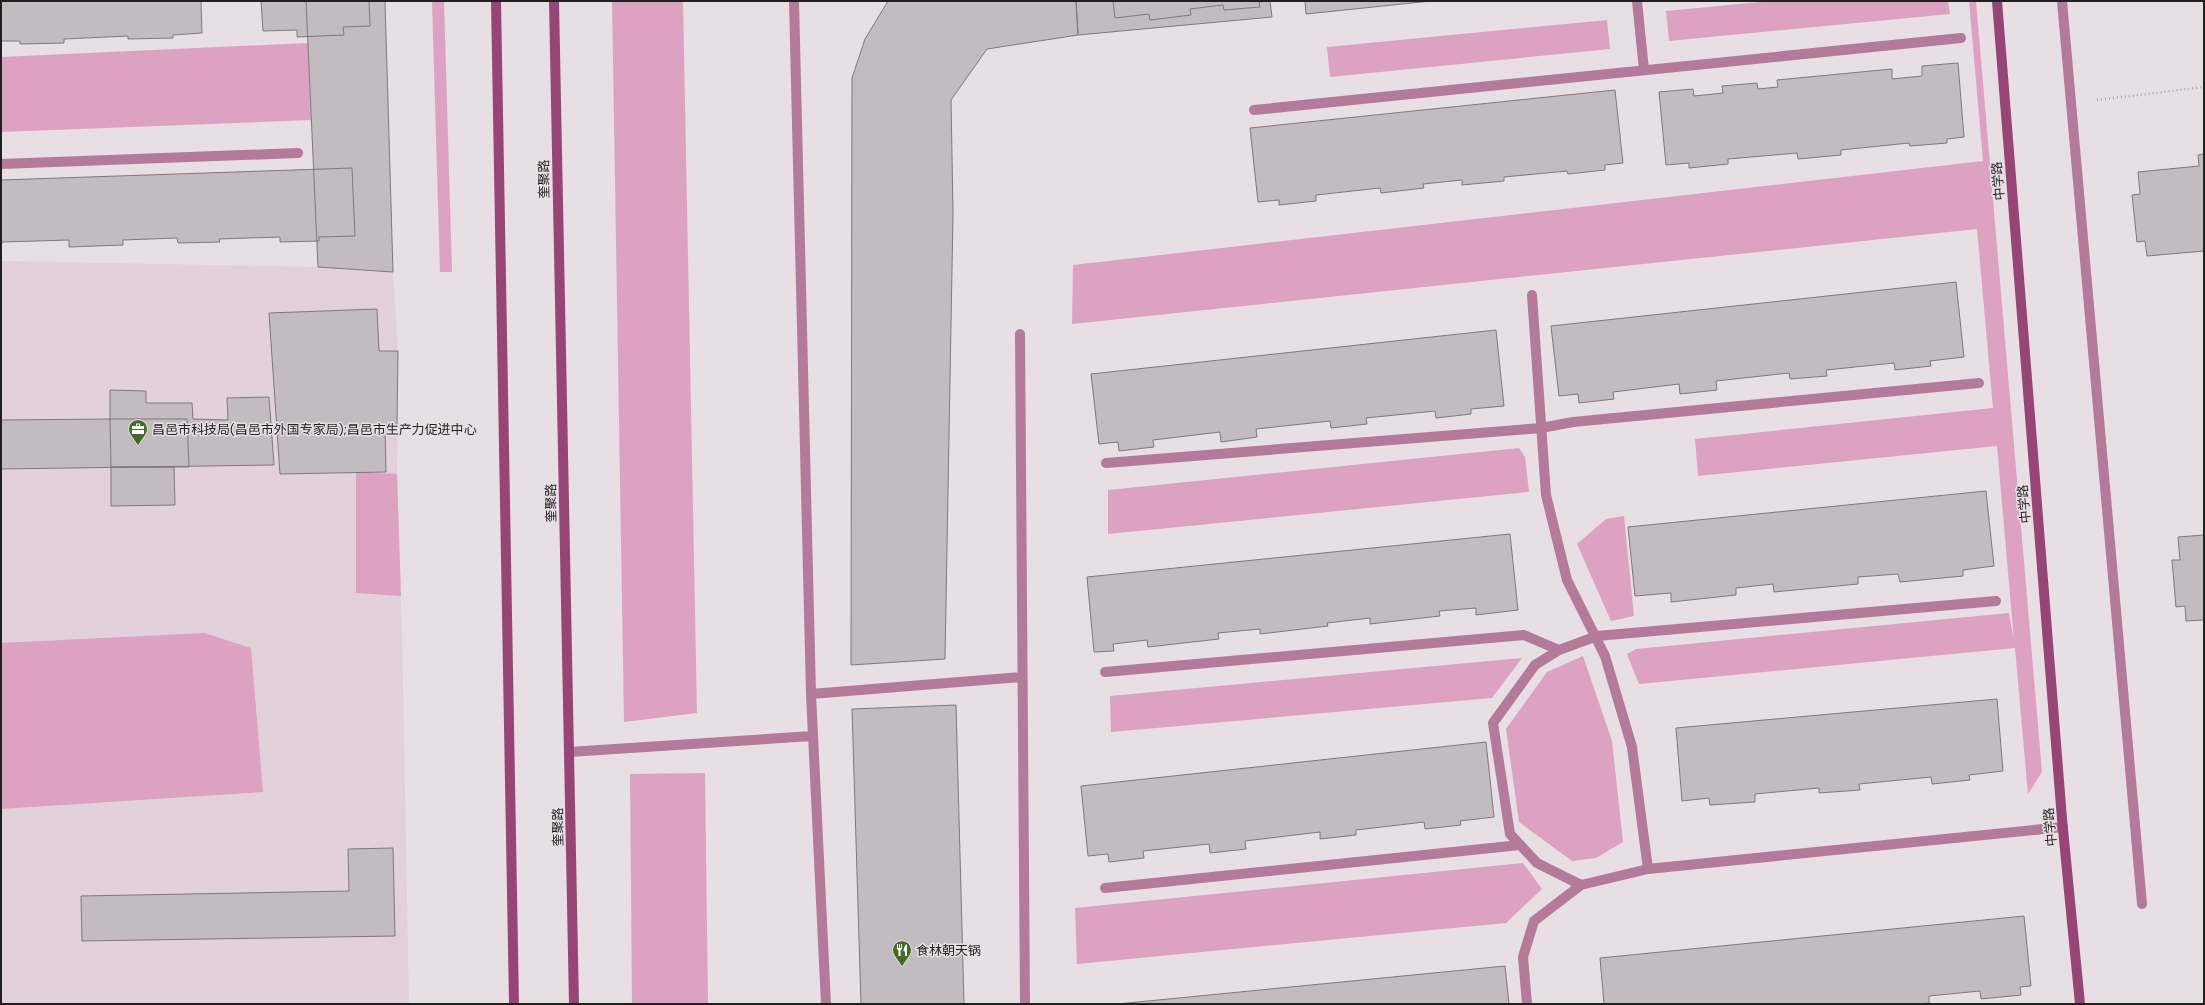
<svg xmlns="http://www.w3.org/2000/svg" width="2205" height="1005" font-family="'DM Sans','Noto Sans SC',sans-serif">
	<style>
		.built { fill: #e2d1da }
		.green { fill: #dda2c2 }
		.building { fill: #c3bbbf; stroke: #7f787c }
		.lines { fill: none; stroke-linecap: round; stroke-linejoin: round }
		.path { stroke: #aba4a7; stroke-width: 2.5; stroke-dasharray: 1 3; stroke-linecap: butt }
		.lane { stroke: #b37a9a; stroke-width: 10 }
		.secondary { stroke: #974577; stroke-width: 10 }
		.labels { text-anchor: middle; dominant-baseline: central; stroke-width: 3; stroke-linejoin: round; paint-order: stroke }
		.street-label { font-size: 13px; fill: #221f20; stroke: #e7dfe3 }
		.poi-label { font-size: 13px; fill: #221f20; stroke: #e7dfe3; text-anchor: start }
	</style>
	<rect width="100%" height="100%" fill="#e7dfe3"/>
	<!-- built -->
	<path class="built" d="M1 261 318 267 393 272 398 351 397 474 402 633 409 1004H1Z"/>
	<!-- green -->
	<path class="green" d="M432 1H444L452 272H440Z
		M612 1H683L697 713 624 722Z
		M1771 1H1948L1950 14 1669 41 1666 11Z
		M1969 1H1976L2042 772 2028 794 2015 648 1639 684 1627 654 1636 649 2009 613 2014 641 1997 446 1698 476 1695 439 1993 408 1977 229 1072 324 1073 265 1983 161Z
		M1607 20 1610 49 1330 77 1327 47Z
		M308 43 311 120 1 132V57Z
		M1519 448 1525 457 1529 492 1108 534V490Z
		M356 472 397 474 401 596 356 593Z
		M1624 516 1634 616 1611 621 1577 544 1606 519Z
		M204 633 251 648 263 792 1 809V643Z
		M1583 656 1612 741 1623 842 1596 858 1572 861 1519 822 1506 729 1547 672Z
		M1522 658 1492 698 1111 732 1110 696Z
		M705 773 708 1004H632L630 774Z
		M1523 863 1542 889 1506 923 1077 964 1075 908Z"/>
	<!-- building -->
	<path class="building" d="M1 1H201L202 33 173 35V38L128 39V36L64 39V43L20 44V41H1Z
		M261 1H369L370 26 343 27 344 35 297 37V30L263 31Z
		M306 1H385L393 272 318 267Z
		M888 1H1076L1078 35 987 49 951 100 953 213 945 659 851 665 852 78 865 39Z
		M1076 1H1270L1272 17 1078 35Z
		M1113 1H1265L1259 2 1260 7 1224 10 1223 5 1190 9 1191 15 1150 20 1149 14 1115 18Z
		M1305 1H1431L1306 14Z
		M1958 63 1964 137 1947 139V143L1910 146 1909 143 1841 150V155L1798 159 1797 153 1728 159V164L1689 168V163L1666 165 1659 92 1693 89 1694 96 1723 93 1722 86 1757 83 1758 89 1778 87 1777 80 1892 69V79L1922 76V66Z
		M1615 90 1623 163 1605 165V170L1568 174 1567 171 1504 177V181L1462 185V180L1423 184 1424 188 1381 193 1380 188 1316 195V201L1279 205V200L1258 202 1250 128Z
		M2204 154V251L2147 256 2145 241 2137 242 2132 195 2140 194 2138 172 2199 166 2198 155Z
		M352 168 355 236 319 237V241L280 242V237L219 239 220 242 178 243 177 238 123 240V245L69 247V240L2 242 1 248V180Z
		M1956 282 1964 357 1930 361 1931 366 1895 370 1894 363 1826 370 1827 376 1790 379 1789 373 1716 381 1717 390 1680 394 1679 384 1613 392 1614 399 1579 403 1578 394 1559 396 1551 326Z
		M377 309 379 351H398L397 425 385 426 386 472 280 474 269 313Z
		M1496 330 1504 406 1471 409V414L1436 418 1435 411 1366 418 1367 424 1331 428 1330 421 1256 429 1257 437 1221 442 1220 432 1153 440 1154 447 1119 451 1118 442 1099 444 1091 374Z
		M110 390 146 391V403H192L193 419 228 420 227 398 269 397 274 465 1 469V420L110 419Z
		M110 419H187L189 467H111Z
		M111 467H174L175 505 111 506Z
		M1986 491 1994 566 1963 570V576L1900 582 1898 574 1858 577V584L1774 592 1773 584 1736 588V595L1671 602V593L1635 596 1628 527Z
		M1510 534 1518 610 1476 615V608L1439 611 1440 616 1370 624V618L1327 623 1328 626 1260 634V629L1218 633 1219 639 1148 647 1147 640 1113 644 1114 651 1094 652 1087 577Z
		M2204 535V620L2186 621 2185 606 2176 607 2172 560H2180L2178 537Z
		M1997 699 2003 771 1969 775 1970 780 1932 784 1931 777 1859 784 1860 790 1819 793V788L1755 794V802L1710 805 1709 798 1682 801 1676 728Z
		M956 705 964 1004H861L852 709Z
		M1486 742 1494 817 1460 821 1461 825 1425 829 1424 822 1356 830V835L1320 839V832L1245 841 1246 849 1210 853 1209 844 1143 851 1144 858 1109 862 1108 854 1088 856 1081 786Z
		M393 848 395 936 82 941 81 896 349 891 348 849Z
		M2024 916 2031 986 2020 987 2021 995 1981 999 1980 991 1929 996V1003L1915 1004H1604L1600 958Z
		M1505 966 1509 1004H1117Z"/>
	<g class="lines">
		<!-- path -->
		<path class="path" d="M2097 100 2204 87"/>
		<!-- lane -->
		<path class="lane" d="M794 1 811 694 826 1004
			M1637 1 1644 70
			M2062 1 2142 904
			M1254 110 1961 38
			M1 164 298 153
			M1532 295 1546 495 1567 580 1605 656 1632 747 1648 869
			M1020 334 1025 1004
			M1106 463 1541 428 1573 422 1979 383
			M1105 672 1524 635 1559 650
			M811 694 1021 677
			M569 752 812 736
			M1581 885 1537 863 1510 834 1493 723 1535 665 1559 650 1597 636 1996 601
			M1105 888 1520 845
			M1527 1004 1523 957 1534 921 1581 885 1648 869 2063 827"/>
		<!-- secondary -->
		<path class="secondary" d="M496 1 514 1004
			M554 1 574 1004
			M1997 1 2062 819 2080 1004"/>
	</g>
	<!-- icons -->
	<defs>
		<g id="office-pin" transform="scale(1)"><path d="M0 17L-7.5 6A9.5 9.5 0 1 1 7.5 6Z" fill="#436c28" stroke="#e7dfe3"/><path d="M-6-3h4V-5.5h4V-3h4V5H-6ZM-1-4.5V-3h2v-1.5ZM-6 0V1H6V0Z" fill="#fff"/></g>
		<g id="restaurant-pin" transform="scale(1)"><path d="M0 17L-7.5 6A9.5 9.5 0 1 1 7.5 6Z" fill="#436c28" stroke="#e7dfe3"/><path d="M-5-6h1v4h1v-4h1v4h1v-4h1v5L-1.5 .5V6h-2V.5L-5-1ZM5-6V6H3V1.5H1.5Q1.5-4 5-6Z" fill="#fff"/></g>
	</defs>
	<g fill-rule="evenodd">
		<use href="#office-pin" x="138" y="429"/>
		<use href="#restaurant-pin" x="902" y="950"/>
	</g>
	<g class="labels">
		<!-- street labels -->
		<g class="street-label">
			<text transform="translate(544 179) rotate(-91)">奎聚路</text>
			<text transform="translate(1998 181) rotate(-95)">中学路</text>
			<text transform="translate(551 503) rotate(-91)">奎聚路</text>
			<text transform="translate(2024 504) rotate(-95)">中学路</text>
			<text transform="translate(558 827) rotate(-91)">奎聚路</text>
			<text transform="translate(2050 827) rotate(-95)">中学路</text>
		</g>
		<!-- poi labels -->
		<g class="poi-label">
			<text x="152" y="429">昌邑市科技局(昌邑市外国专家局);昌邑市生产力促进中心</text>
			<text x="916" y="950">食林朝天锅</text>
		</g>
	</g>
	<!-- border -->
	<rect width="2205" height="1005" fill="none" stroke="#221f20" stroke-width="4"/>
</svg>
